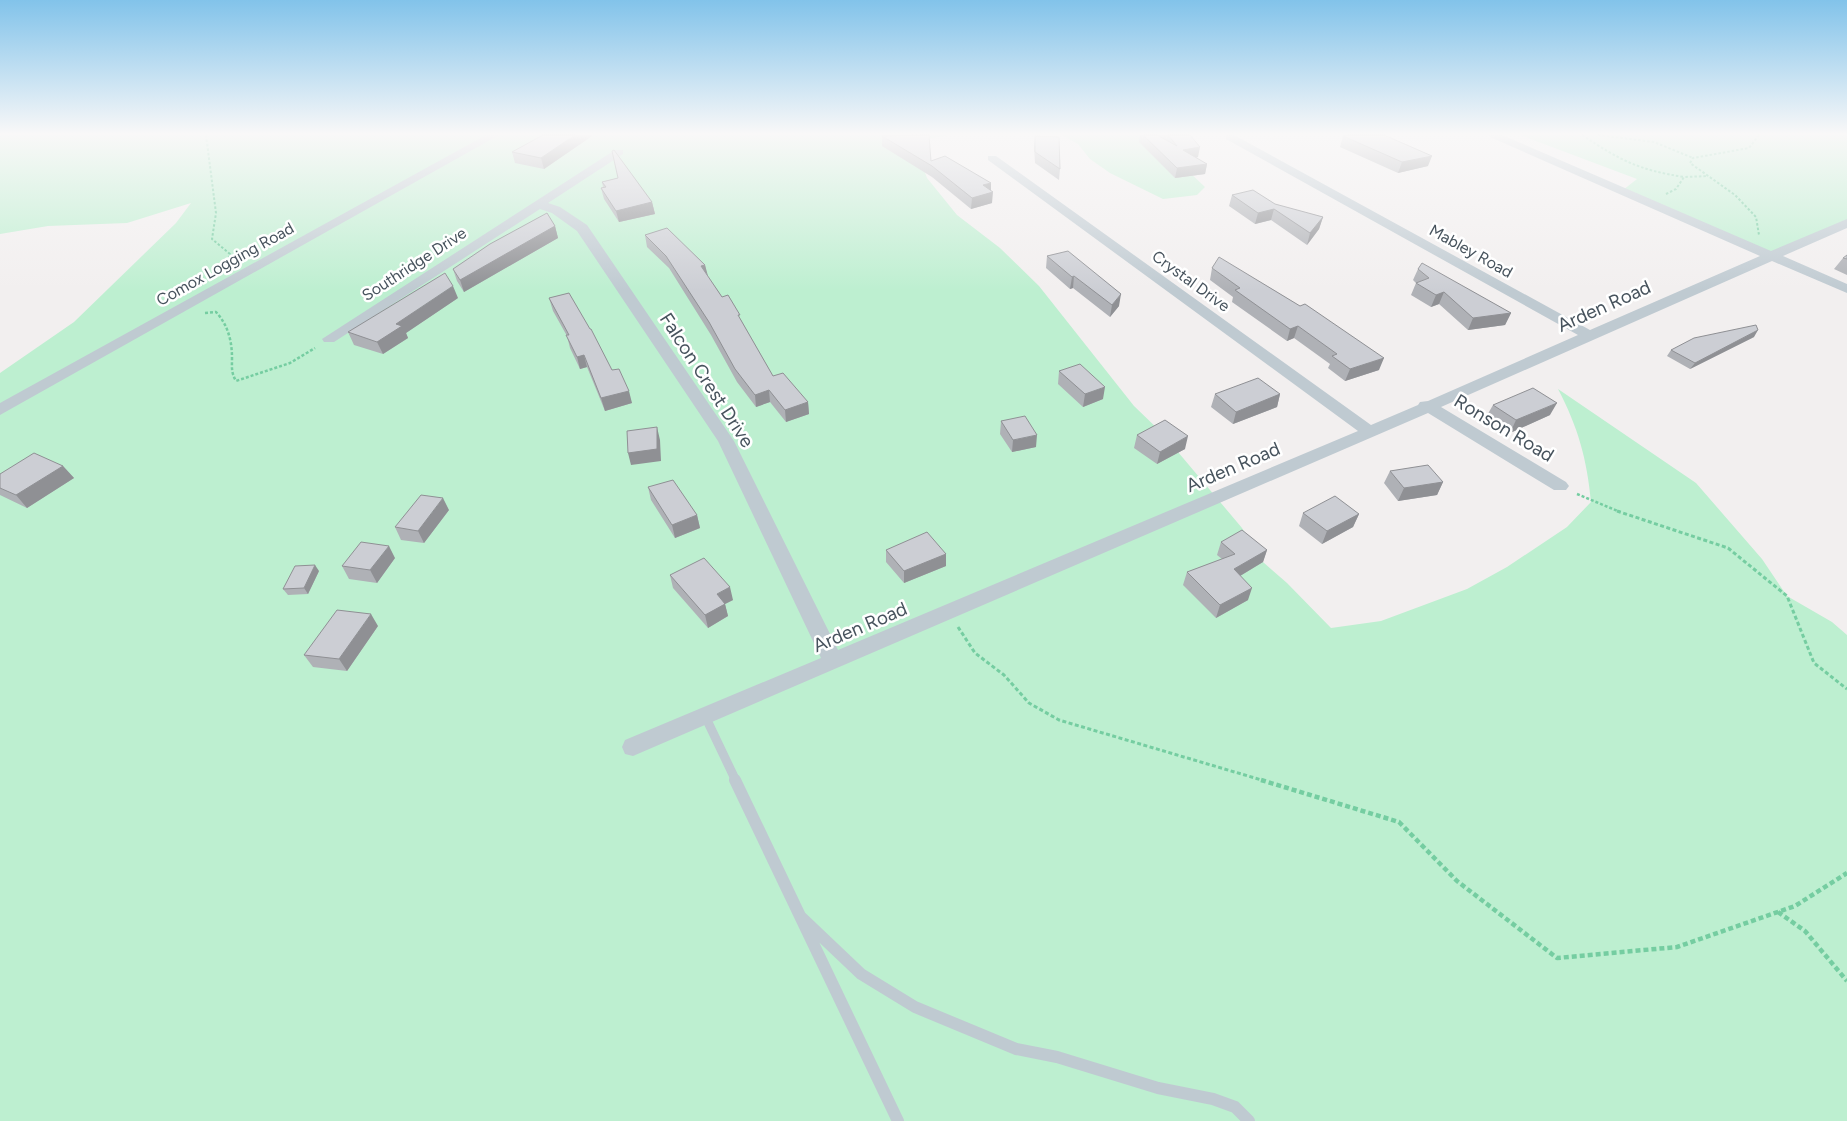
<svg xmlns="http://www.w3.org/2000/svg" width="1847" height="1121" font-family="Figtree,sans-serif">
	<style>
		.green { fill: #bdefd0 }
		.lines { fill: none; stroke-linecap: round; stroke-linejoin: round }
		.path-far3 { stroke: #75cda1; stroke-width: 2; stroke-dasharray: 2.5 2; stroke-linecap: butt }
		.path-far2 { stroke: #75cda1; stroke-width: 2.5; stroke-dasharray: 3 2; stroke-linecap: butt }
		.path-far1 { stroke: #75cda1; stroke-width: 3; stroke-dasharray: 4 2.5; stroke-linecap: butt }
		.path { stroke: #75cda1; stroke-width: 4.5; stroke-dasharray: 5 3; stroke-linecap: butt }
		.lane-far1 { stroke: #bfcad1; stroke-width: 9 }
		.lane { stroke: #bfcad1; stroke-width: 12 }
		.street { fill: #bfcad1; fill-rule: evenodd }
		.wall { fill: #afb1b6 }
		.shaded-wall { fill: #8f9094 }
		.building { fill: #ccced4; stroke: #8f9094 }
		.labels { text-anchor: middle; dominant-baseline: central; stroke-width: 5; stroke-linejoin: round; paint-order: stroke }
		.far-street-label { font-size: 16px; fill: #47535d; stroke: #fff }
		.street-label { font-size: 19px; fill: #47535d; stroke: #fff }
	</style>
	<rect width="100%" height="100%" fill="#f2efef"/>
	<!-- green -->
	<path class="green" d="M0 135H951L927 139 920 159 927 178 957 215 1000 248 1039 286 1134 406 1162 433 1242 528 1263 562 1287 583 1331 628 1381 621 1467 589 1507 567 1567 527 1591 502C1587 459 1578 427 1558 389L1696 483 1762 559 1787 596 1832 622 1847 635V1121H0V373L74 322 176 223 191 203 127 223 48 226 0 234Z
		M1062 135H1150L1205 187 1197 195 1163 199 1110 173 1090 159 1078 144Z
		M1520 135H1847V223L1773 256 1623 190 1637 179Z"/>
	<g class="lines">
		<!-- path-far3 -->
		<path class="path-far3" d="M206 135 216 213 212 239 230 254 226 267
			M1582 135C1620 160 1638 170 1684 177
			M1598 135 1654 142 1693 158
			M1759 135 1749 148 1693 158 1690 163 1735 195 1756 217 1759 235
			M1666 194 1676 189 1684 177 1708 176"/>
		<!-- path-far2 -->
		<path class="path-far2" d="M205 313 216 312C228 325 232 341 232 358 232 368 231 372 236 381L290 363 315 348
			M1577 494 1620 512"/>
		<!-- path-far1 -->
		<path class="path-far1" d="M1617 511 1728 548 1787 596 1814 663 1847 689
			M958 627 975 653 1004 675 1029 703 1059 720 1265 781"/>
		<!-- path -->
		<path class="path" d="M1261 780 1399 822 1457 881 1557 958 1677 947 1795 906 1847 873
			M1778 912 1805 931 1847 981"/>
		<!-- lane-far1 -->
		<path class="lane-far1" d="M705 716 736 781"/>
		<!-- lane -->
		<path class="lane" d="M735 780 898 1121
			M801 917 861 974 915 1007 1016 1049 1057 1057 1158 1088 1213 1099 1235 1107 1249 1121"/>
		<!-- street -->
		<path class="street" d="M486 135H499L0 415V403Z
			M1226 135H1234L1590 330 1760 256 1490 137 1489 135H1502L1771 251 1847 219V228L1783 256 1847 284V293L1772 261 1441 407 1566 482 1569 486 1566 490H1554L1428 413 633 756 625 754 622 747 625 740 821 658 718 441 577 231 552 213 540 209 334 342H324L322 339 615 150H623V154L548 203 560 207 587 225 734 441 838 650 1358 431 988 160V156H996L1371 425 1418 405 1420 402 1428 401 1578 335 1226 139Z"/>
	</g>
	<!-- wall -->
	<path class="wall" d="M543 135H591L592 136 544 169 515 163 512 152Z
		M1140 135H1157L1161 137 1159 135H1190L1198 157 1196 158 1207 164 1205 174 1175 178 1139 142Z
		M882 136 991 191 992 203 971 209 932 177 882 146Z
		M1035 136 1060 169 1059 180 1035 163 1034 147Z
		M1343 136 1428 166 1398 173 1340 147Z
		M618 178 652 202 655 214 619 222 604 199 601 188 603 187 602 182Z
		M1232 195 1323 217 1319 229 1307 245 1271 220 1255 224 1229 206Z
		M555 226 558 238 464 292 457 281 453 269Z
		M645 235 705 265 707 275 722 297 741 320 773 376 808 402 809 414 786 422 770 402 756 407 737 382 711 335 669 268 647 247Z
		M1847 255V275L1834 269 1843 258Z
		M1047 256 1119 306 1110 317 1073 288 1070 289 1046 268Z
		M1212 268 1379 370 1345 381 1328 368 1330 364 1294 338 1287 341 1232 302 1233 297 1210 280Z
		M1418 269 1511 313 1505 325 1468 330 1439 304 1431 307 1411 295 1416 283 1413 280Z
		M458 298 406 333 408 338 383 354 354 345 348 332Z
		M549 298 612 370 632 403 605 411 587 367 580 369 570 348 567 336 553 311Z
		M1754 337 1690 369 1667 356 1671 350Z
		M1059 371 1103 399 1083 407 1058 384Z
		M1215 394H1280L1277 407 1233 424 1211 407Z
		M1493 405 1550 415 1510 433 1486 417Z
		M1001 421 1036 447 1012 452 1000 434Z
		M1137 435 1185 449 1157 464 1134 448Z
		M63 466 74 478 27 508 0 495V474Z
		M1390 471 1443 482 1437 495 1398 501 1384 483Z
		M648 487 697 515 700 528 675 538 651 500Z
		M449 510 424 543 401 540 395 527Z
		M1303 513 1359 514 1353 527 1322 544 1299 526Z
		M1221 542 1267 550 1263 562 1240 576 1248 600 1216 618 1183 585 1187 572 1222 559 1217 555Z
		M886 550 946 554V566L904 583 886 562Z
		M395 558 377 583 349 579 342 566Z
		M319 571 308 594 288 595 283 589Z
		M670 575 733 600 725 604 728 616 708 628 673 588Z
		M378 626 347 671 313 667 304 655Z"/>
	<!-- shaded-wall -->
	<path class="shaded-wall" d="M575 135H591L592 136 544 169 541 158Z
		M1200 147 1198 157 1181 160 1183 150Z
		M1432 156 1428 166 1398 173 1402 162Z
		M1207 164 1205 174 1175 178 1177 168Z
		M991 183V193L993 192 992 203 971 209 972 198 983 185Z
		M652 202 655 214 619 222 616 211Z
		M1274 209 1271 220 1255 224 1258 213Z
		M1323 217 1319 229 1307 245 1310 233Z
		M555 226 558 238 464 292 460 280Z
		M705 265 708 276 701 266Z
		M1074 276 1073 288 1070 289 1072 277Z
		M453 286 458 298 406 333 408 338 383 354 377 342 396 324Z
		M1444 292 1439 304 1431 307 1436 295Z
		M1121 294 1119 306 1110 317 1112 305Z
		M1511 313 1505 325 1468 330 1473 318Z
		M1298 326 1294 338 1287 341 1290 329Z
		M1758 330 1754 337 1690 369 1695 363Z
		M584 355 587 367 580 369 577 357Z
		M1384 358 1379 370 1345 381 1350 369Z
		M1105 387 1103 399 1083 407 1085 394Z
		M769 390 770 402 756 407 755 395Z
		M629 391 632 403 605 411 601 398Z
		M1280 394 1277 407 1233 424 1236 412Z
		M808 402 809 414 786 422 785 410Z
		M1557 403 1550 415 1510 433 1516 420Z
		M657 427 660 440 661 461 631 465 628 453Z
		M1037 435 1036 447 1012 452 1013 440Z
		M1188 436 1185 449 1157 464 1160 452Z
		M63 466 74 478 27 508 16 495Z
		M1443 482 1437 495 1398 501 1404 488Z
		M443 498 449 510 424 543 418 531Z
		M1359 514 1353 527 1322 544 1327 531Z
		M697 515 700 528 675 538 672 525Z
		M389 546 395 558 377 583 370 570Z
		M1267 550 1263 562 1230 582 1234 569Z
		M946 554V566L904 583V571Z
		M315 565 319 571 308 594 304 588Z
		M730 587 733 600 725 604 728 616 708 628 705 615 717 594Z
		M1252 588 1248 600 1216 618 1220 605Z
		M371 614 378 626 347 671 339 659Z"/>
	<!-- building -->
	<path class="building" d="M543 135H575L541 158 512 152Z
		M929 135 931 161 945 156 991 183 983 185 993 192 972 198 932 166 882 136Z
		M1143 135H1157L1177 146 1168 135H1190L1200 147 1183 150 1207 164 1177 168Z
		M1348 135H1384L1432 156 1402 162 1343 136Z
		M1035 136 1059 137 1060 169 1035 152Z
		M614 150 652 202 616 211 601 188 606 187 602 182 618 178 612 151Z
		M1253 190 1275 204 1323 217 1310 233 1274 209 1258 213 1232 195Z
		M547 213 555 226 460 280 453 269 490 244Z
		M667 228 705 265 701 266 722 297 728 295 740 315H738L773 376 783 373 808 402 785 410 769 390 755 395 735 369 709 322 666 256 645 235Z
		M1068 251 1121 294 1112 305 1074 276 1072 277 1047 256Z
		M1847 255V259L1843 258Z
		M1219 257 1300 306 1305 304 1384 358 1350 369 1332 356 1337 354 1298 326 1290 329 1235 290 1240 288 1212 268Z
		M1422 263 1511 313 1473 318 1444 292 1436 295 1416 283 1429 278 1418 269Z
		M445 273 453 286 396 324 402 326 377 342 348 332Z
		M569 293 590 329H591L612 370 619 369 629 391 601 398 584 355 577 357 566 335H569L549 298Z
		M1756 325 1758 330 1695 363 1671 350 1694 338Z
		M1080 364 1105 387 1085 394 1059 371Z
		M1258 378 1280 394 1236 412 1215 394Z
		M1533 388 1557 403 1516 420 1493 405Z
		M1025 416 1037 435 1013 440 1001 421Z
		M1165 420 1188 436 1160 452 1137 435Z
		M657 427V449L628 453 627 431Z
		M34 453 63 466 16 495 0 488V474Z
		M1428 465 1443 482 1404 488 1390 471Z
		M673 480 697 515 672 525 648 487Z
		M421 495 443 498 418 531 395 527Z
		M1335 496 1359 514 1327 531 1303 513Z
		M1242 530 1267 550 1234 569 1252 588 1220 605 1187 572 1235 554 1221 542Z
		M927 532 946 554 904 571 886 550Z
		M361 542 389 546 370 570 342 566Z
		M704 558 730 587 717 594 725 604 705 615 670 575Z
		M315 565 304 588 283 589 295 566Z
		M337 610 371 614 339 659 304 655Z"/>
	<!-- sky -->
	<linearGradient id="sky" x2="0" y2="1"><stop stop-color="#82c3ea"/><stop offset="0.46" stop-color="#f9f8f8"/><stop offset="1" stop-color="#f9f8f8" stop-opacity="0"/></linearGradient>
	<rect width="1847" height="291" fill="url(#sky)"/>
	<g class="labels">
		<!-- far-street labels -->
		<g class="far-street-label">
			<text transform="translate(1471 251) rotate(29)">Mabley Road</text>
			<text transform="translate(225 264) rotate(-29)">Comox Logging Road</text>
			<text transform="translate(414 264) rotate(-33)">Southridge Drive</text>
			<text transform="translate(1191 281) rotate(36)">Crystal Drive</text>
		</g>
		<!-- street labels -->
		<g class="street-label">
			<text transform="translate(1604 306) rotate(-24)">Arden Road</text>
			<text transform="translate(707 380) rotate(57)">Falcon Crest Drive</text>
			<text transform="translate(1504 428) rotate(31)">Ronson Road</text>
			<text transform="translate(1233 467) rotate(-23)">Arden Road</text>
			<text transform="translate(860 627) rotate(-23)">Arden Road</text>
		</g>
	</g>
</svg>
